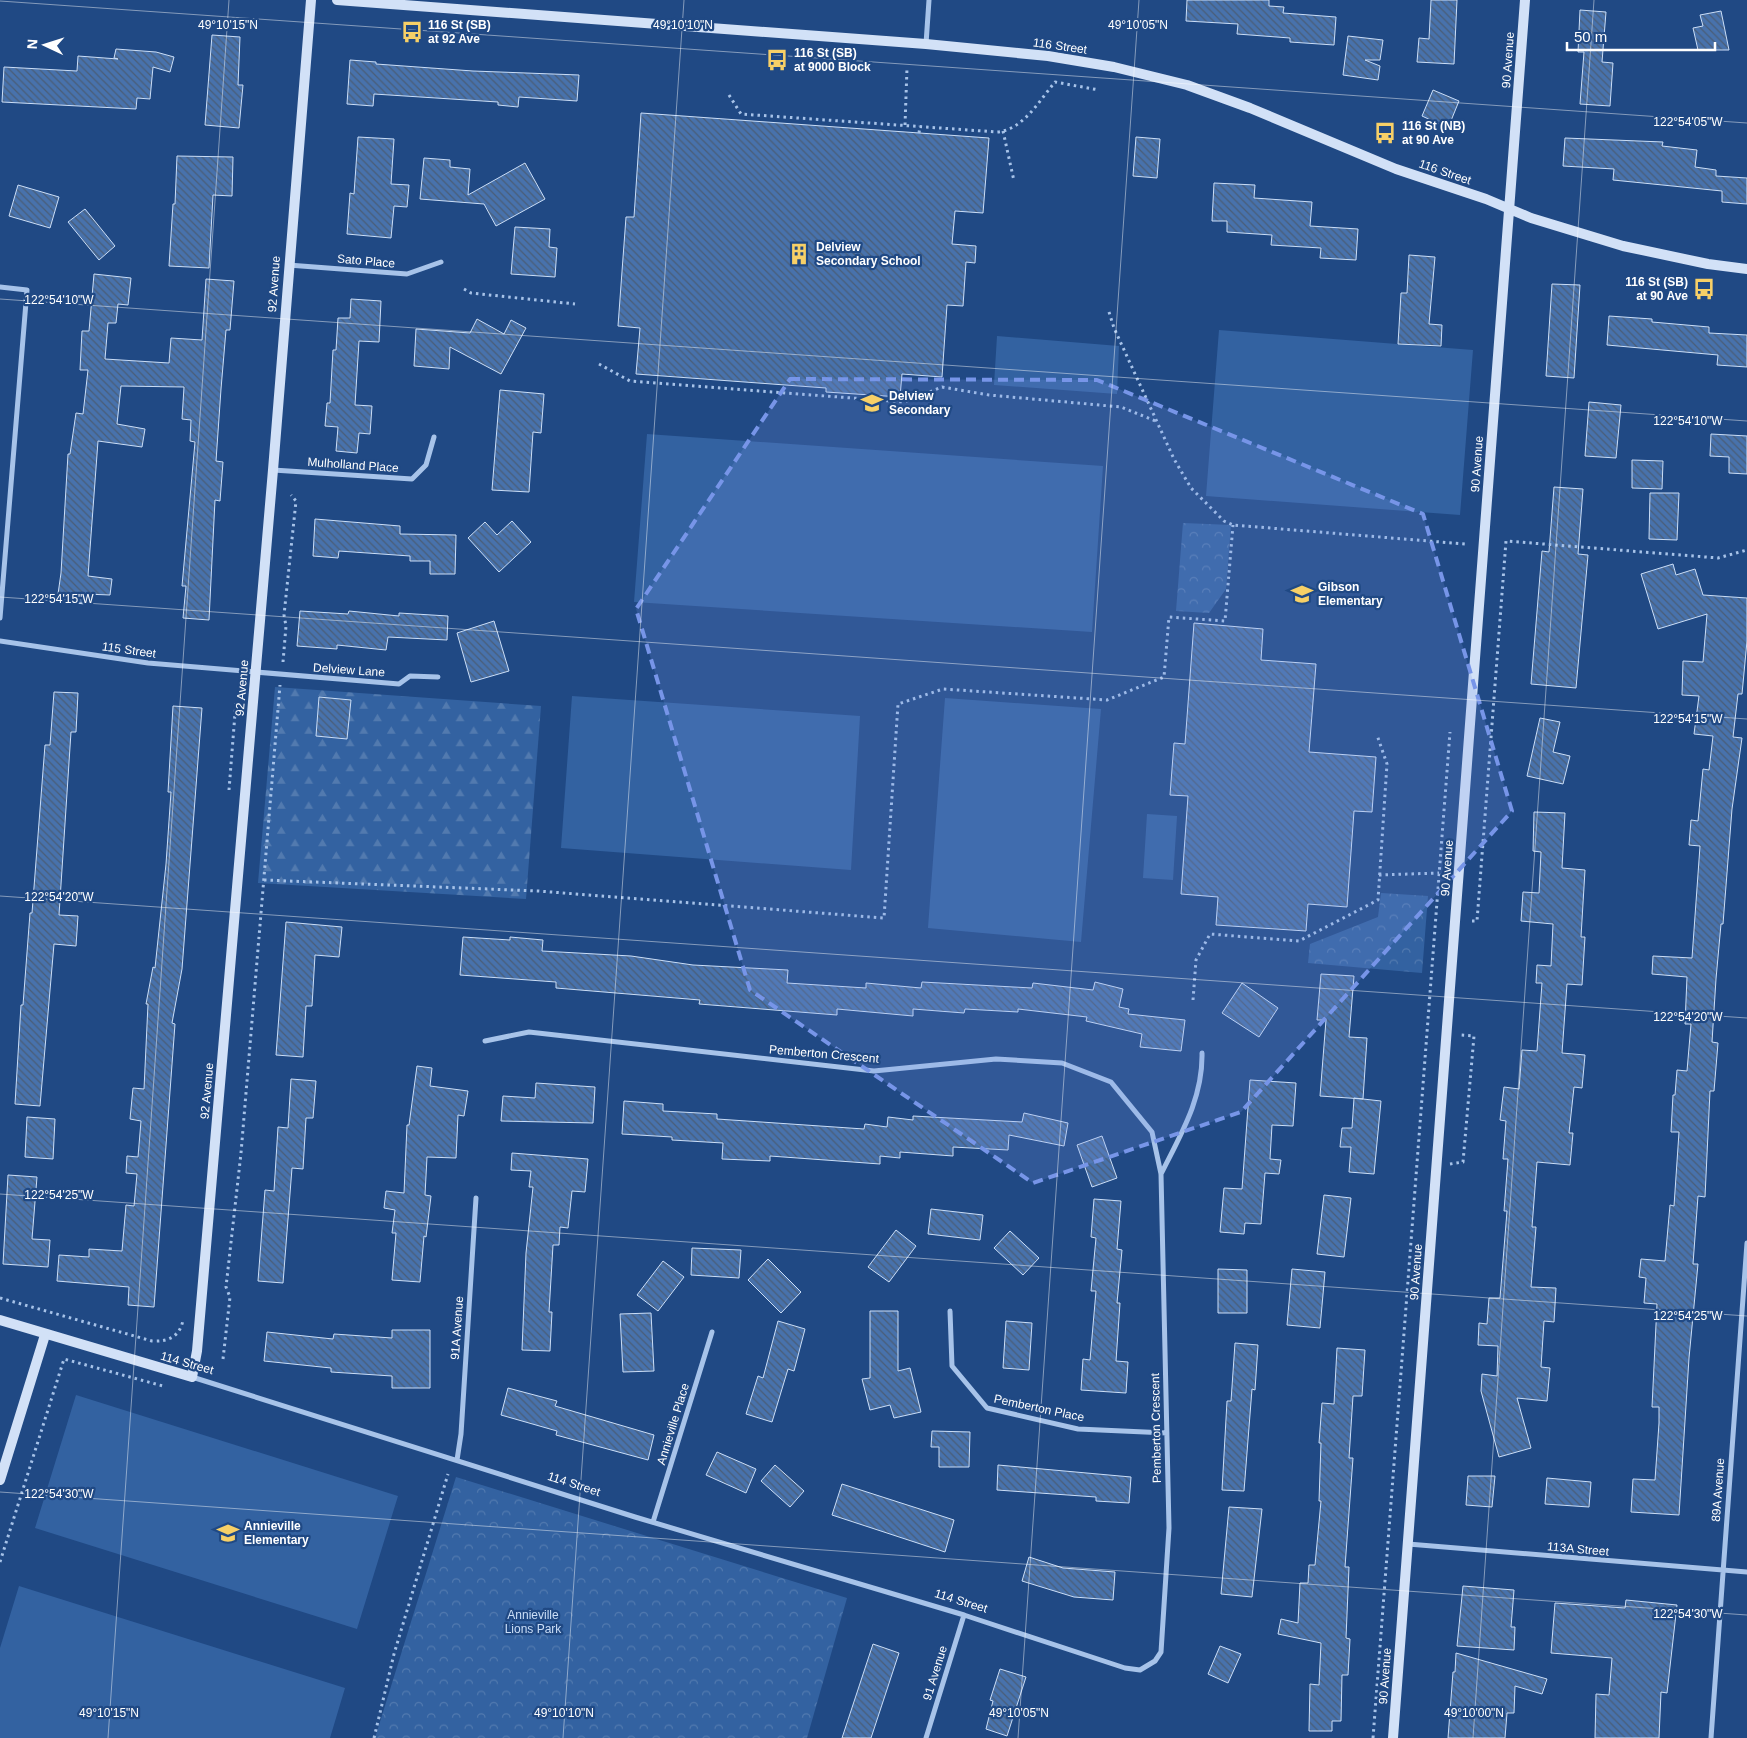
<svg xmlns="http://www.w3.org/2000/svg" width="1747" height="1738" font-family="Arial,sans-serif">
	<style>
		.green { fill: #3362a1 }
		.forest { fill: url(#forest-firs) }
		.park { fill: url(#park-crowns) }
		.building { fill: url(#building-back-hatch); stroke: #cbdef7 }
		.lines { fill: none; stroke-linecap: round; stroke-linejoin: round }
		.path { stroke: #a7c3e9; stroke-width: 3; stroke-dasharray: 2.5 4; stroke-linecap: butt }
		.street { stroke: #a7c3e9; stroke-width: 5 }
		.secondary { stroke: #d2e1f7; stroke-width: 10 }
		.marked { fill: #7795e8; fill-opacity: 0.2; stroke: #7795e8; stroke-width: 4; stroke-dasharray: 10 6; stroke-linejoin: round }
		.ticks { fill: none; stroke: #fff; stroke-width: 1; stroke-opacity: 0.45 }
		.labels { text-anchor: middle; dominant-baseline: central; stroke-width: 4.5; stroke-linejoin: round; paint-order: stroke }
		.poi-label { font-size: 12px; font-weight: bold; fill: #fff; stroke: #204984; text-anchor: start }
		.street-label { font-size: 12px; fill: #fff; stroke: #204984 }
		.park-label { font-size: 12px; fill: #cbdef7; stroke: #204984 }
		.ticks-label { font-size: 12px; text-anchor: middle; fill: #fff; stroke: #204984; stroke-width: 4.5; stroke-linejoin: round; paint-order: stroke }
	</style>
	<defs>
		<pattern id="forest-firs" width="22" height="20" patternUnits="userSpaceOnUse" patternTransform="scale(1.25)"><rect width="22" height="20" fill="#3362a1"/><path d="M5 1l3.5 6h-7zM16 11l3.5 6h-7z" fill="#527aaf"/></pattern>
		<pattern id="park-crowns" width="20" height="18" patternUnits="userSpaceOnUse" patternTransform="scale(1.25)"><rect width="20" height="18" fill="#3362a1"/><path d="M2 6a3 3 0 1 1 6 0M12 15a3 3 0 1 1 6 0" fill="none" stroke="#527aaf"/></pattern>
		<pattern id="building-back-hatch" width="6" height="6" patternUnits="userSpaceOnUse" patternTransform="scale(1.25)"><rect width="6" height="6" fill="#4872ac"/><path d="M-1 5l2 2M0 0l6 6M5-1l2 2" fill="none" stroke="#4a5d77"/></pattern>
	</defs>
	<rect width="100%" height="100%" fill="#204984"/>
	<!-- green -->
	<path class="green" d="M1219 330 1473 350 1460 515 1206 496Z
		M997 336 1119 346 1117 394 994 385Z
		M647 434 1103 466 1092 632 634 602Z
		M572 696 860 716 851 870 561 848Z
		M945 698 1101 709 1081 942 928 928Z
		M1147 814 1177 816 1173 880 1143 878Z
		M76 1395 398 1496 357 1629 35 1528Z
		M19 1586 345 1688 330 1738H0V1648Z"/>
	<!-- forest -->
	<path class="forest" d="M275 687 541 706 526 899 258 883Z"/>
	<!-- park -->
	<path class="park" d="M1183 523 1231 525 1226 589 1209 613 1176 611Z
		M1381 893 1428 896 1422 973 1308 963 1310 944 1378 917Z
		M456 1477 847 1598 807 1738H375Z"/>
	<!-- building -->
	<path class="building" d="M1187 0H1269V6L1284 7 1283 13 1336 17 1334 45 1290 42V38L1237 34 1238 24 1186 21Z
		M1431 0H1457L1454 64 1417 62 1419 38 1429 39Z
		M1580 10 1606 12 1602 62 1613 63 1610 106 1580 104 1584 52H1578Z
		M1721 11 1729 50H1698L1693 28 1703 26 1700 15Z
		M212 35 240 37 238 85H243L239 128 205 125Z
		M1348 36 1383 40 1380 60H1365L1380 66 1378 80 1343 75Z
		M116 49 156 52 174 57 170 72 153 67 150 99 137 98 136 109 2 102 4 67 77 71 78 56 118 59 114 58Z
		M350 60 376 62V64L473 71 579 75 577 101 519 97 518 107 498 105V102L374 94 373 106 347 104Z
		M1433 90 1459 101 1448 128 1422 116Z
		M641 113 989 138 983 213 955 211 952 244 976 246 975 263 966 262 963 306 947 305 942 377 902 374 900 397 826 392V388L636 374 640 328 618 326 626 217H634Z
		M358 137 394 139 391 184 409 185 407 207 394 206 391 238 347 234 350 193 354 194Z
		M1136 137 1160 139 1157 178 1133 176Z
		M1565 138 1663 142 1662 146 1697 150 1695 167 1716 170V176L1747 178V204L1722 202V191L1613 180 1614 169 1563 166Z
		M177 156 233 157 232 196 213 195 209 268 169 266 173 204H175Z
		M424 158 450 160V167L470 169 468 195 525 163 545 199 496 226 484 204 420 199Z
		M1214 183 1255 185 1254 198 1312 202 1310 226 1358 229 1356 260 1320 258 1321 248 1271 245 1272 235 1227 232V221H1212Z
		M18 185 59 197 50 228 9 216Z
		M85 209 115 246 99 260 68 222Z
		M515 227 550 229 549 247 557 248 555 277 511 274Z
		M1409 255 1435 257 1429 324 1442 325 1441 346 1398 344 1401 293H1407Z
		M94 274 131 278 128 305 118 304 116 323H108L105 359 169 363 171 338 202 340 206 279 234 281 230 330H226L221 389 216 461 223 462 220 501 215 500 209 620 183 618 186 586H182L195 442 190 441 191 420 182 419 184 387 121 386 117 424 145 429 142 447 98 441 88 576 112 579 110 595 85 594V604L57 601 61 573 68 454H70L76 413 83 414 88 370H80L82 331H89Z
		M1552 284 1580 285 1574 378 1546 376Z
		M351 299 381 301 379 342 359 341 355 405 372 406 370 434 359 433 357 453 336 451 338 427 325 426 327 403H330L333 350H336L338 318H350Z
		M1609 316 1652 319V322L1709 327V333L1747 335V367L1717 365 1718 355 1607 345Z
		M477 319 504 334 511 320 526 328 501 374 450 347 449 369 414 366 416 329 470 333Z
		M500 390 544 394 541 433 533 432 529 492 492 490Z
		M1589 402 1621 405 1616 458 1585 456Z
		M1711 434 1747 436V474L1729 473V457L1710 456Z
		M1632 460 1663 461 1662 489 1632 488Z
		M1554 487 1583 489 1578 554 1588 555 1576 688 1531 684 1542 551 1549 552Z
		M1650 493H1679L1677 540 1649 539Z
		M315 519 400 526V534L456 535 455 574H430V561H410V556L339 551 338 558 313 556Z
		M512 521 531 542 499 572 468 538 485 522 497 535Z
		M1673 564 1676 575 1695 569 1703 595 1747 598V641L1742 694H1738L1733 737 1742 738 1732 809 1723 924H1721L1716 979 1712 1042 1718 1043 1714 1091H1710L1705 1197 1698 1196 1693 1264H1698L1689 1358 1679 1515 1631 1512 1633 1479 1655 1480 1659 1423V1407H1652L1657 1304 1644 1303 1646 1278 1639 1277 1641 1259 1665 1261 1670 1205 1674 1206 1679 1132H1671L1673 1095H1675L1677 1070 1687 1071 1691 1024H1685L1687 977 1652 974 1653 956 1692 958 1700 846 1689 845 1691 820 1698 821 1703 769 1709 770 1713 736 1694 734 1699 696 1682 695 1683 661 1703 662 1707 614 1658 629 1641 574Z
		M300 611 348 614 349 611 399 616V613L448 616 447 640 388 637 386 650 337 645V649L297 646Z
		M494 621 509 671 471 682 457 633Z
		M1194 623 1263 629 1261 660 1316 664 1309 752 1376 757 1372 812 1354 811 1347 907 1308 904 1306 931 1216 925 1218 897 1181 894 1188 796 1170 795 1174 743 1185 744Z
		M54 692 78 693 76 732H71L59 915 78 916 76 946 54 944 40 1106 15 1104 21 1005H23L30 913H32L45 745H50Z
		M319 697 351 700 347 739 316 736Z
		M173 706 202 708 182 969 172 1023 175 1024 154 1307 128 1305 129 1287 57 1281 59 1255 89 1257V1249L122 1251 126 1205 134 1206 137 1174 126 1173 127 1156 138 1157 141 1121 130 1119 133 1088 144 1089 148 1004H146L153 967 155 968 166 864 171 792H168Z
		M1540 718 1560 722 1553 752 1570 756 1563 784 1527 776Z
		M1534 812 1565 813 1562 868 1585 870 1581 937H1585L1582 985 1567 984 1562 1053 1585 1055 1582 1088 1574 1087 1569 1133H1573L1570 1165 1537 1162 1532 1227H1536L1531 1287 1556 1288 1554 1322 1544 1321 1541 1367 1550 1368 1547 1401 1517 1398 1531 1448 1499 1457 1481 1391 1482 1374 1497 1376 1498 1346 1478 1345 1479 1323 1487 1324 1489 1298H1500L1507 1211H1504L1508 1159H1503L1506 1121 1500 1120 1504 1087 1519 1089 1522 1050 1537 1051 1542 983H1536L1537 965 1551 966 1553 924 1521 921 1523 892 1539 893 1541 852 1533 851Z
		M286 922 342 927 339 957 315 955 312 1006H306L303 1057 276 1055Z
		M463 937 510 940V937L543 940 542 951 631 956 693 965 788 970 787 983 866 988V983L921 988 922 982 1032 988 1033 983 1093 990 1095 982 1123 989 1119 1007 1129 1009 1128 1014 1185 1020 1181 1051 1140 1047 1142 1034 1086 1021 1087 1017 1018 1009V1012L965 1009 964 1013 913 1009V1016L837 1009V1015L699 1004 700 1000 556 988V982L460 975Z
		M1321 974 1354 976 1349 1037 1367 1038 1363 1099 1320 1096 1326 1020H1317Z
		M1242 983 1278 1008 1259 1037 1222 1013Z
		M417 1066 432 1068 430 1086 468 1091 464 1116 458 1115 456 1158 427 1157 425 1195 431 1196 426 1237 424 1236 420 1282 392 1280 396 1233H392L395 1210 384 1208 386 1191 404 1193 407 1125H409Z
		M291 1079 316 1081 313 1118H306L303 1169 292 1168 283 1283 258 1281 265 1190 274 1191 278 1127 288 1128Z
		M1250 1080 1296 1083 1293 1126 1272 1125 1270 1159 1281 1160 1279 1174 1265 1173 1261 1224 1245 1223 1244 1234 1220 1232 1224 1188 1242 1189Z
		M536 1083 595 1087 593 1123 501 1121 503 1096 535 1098Z
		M1354 1098 1381 1101 1374 1174 1349 1172 1351 1147H1340L1342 1128H1352Z
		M624 1101 663 1104V1111L717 1114V1119L864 1129 865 1124 887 1127 888 1117 913 1120V1116L1022 1122 1024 1113 1068 1123 1064 1146 1009 1135 1008 1150 953 1147V1156L900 1152V1158L880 1156V1164L770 1156V1161L722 1159 723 1143 672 1140V1137L622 1134Z
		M27 1117 55 1119 53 1159 25 1157Z
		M1102 1136 1117 1178 1092 1187 1077 1145Z
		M512 1153 588 1159 585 1192 572 1191 568 1228 560 1227 559 1245H553L549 1312H552L550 1351 522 1350 526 1253 533 1187H529L531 1171 511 1170Z
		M8 1175 37 1177 32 1239 50 1240 48 1267 3 1264Z
		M1324 1195 1351 1198 1344 1257 1317 1254Z
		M1094 1199 1121 1201 1117 1249 1122 1250 1117 1303H1120L1116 1361 1128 1362 1126 1393 1081 1390 1083 1359 1090 1360 1096 1291H1091L1096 1238 1091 1237Z
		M931 1209 983 1215 980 1240 928 1234Z
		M896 1230 916 1246 889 1282 868 1267Z
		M1010 1231 1039 1258 1023 1275 994 1248Z
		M692 1248 741 1250 739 1278 691 1275Z
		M768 1259 801 1292 781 1313 748 1280Z
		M663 1261 684 1277 658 1311 637 1295Z
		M1218 1269 1247 1270V1313H1218Z
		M1292 1269 1325 1272 1320 1328 1287 1325Z
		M870 1311H898V1371L910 1368 921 1412 894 1418 890 1405 870 1410 862 1379 870 1378Z
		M651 1313 654 1371 623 1372 620 1314Z
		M778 1321 805 1329 794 1371 788 1369 772 1422 746 1414 758 1376 763 1378Z
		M1006 1321 1032 1323 1029 1370 1003 1368Z
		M392 1330H430V1388H392V1376L331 1372V1368L264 1361 267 1332 333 1339 334 1334 392 1338Z
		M1235 1343 1258 1345 1255 1390 1252 1389 1244 1491 1222 1490 1227 1401H1231Z
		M1337 1348 1365 1350 1362 1396H1353L1349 1458H1353L1345 1567H1349L1346 1638 1350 1639 1348 1675H1342L1341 1721H1332V1731H1309L1310 1684 1319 1685 1321 1643 1278 1634 1281 1619 1298 1623 1300 1583H1308L1309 1565H1315L1321 1501H1319L1321 1443H1319L1322 1403 1334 1404Z
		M508 1388 557 1401 555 1406 654 1435 648 1460 556 1435 557 1431 501 1415Z
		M932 1431 970 1432 969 1467H939V1447H931Z
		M717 1452 756 1469 746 1493 706 1475Z
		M775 1465 804 1491 790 1507 761 1481Z
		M998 1465 1131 1477 1129 1503 1096 1501V1497L997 1490Z
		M1468 1476H1495L1492 1507 1466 1505Z
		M1547 1478 1591 1482 1589 1507 1545 1504Z
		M842 1484 954 1520 945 1552 832 1515Z
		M1229 1507 1262 1509 1252 1597 1221 1594Z
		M1029 1557 1063 1568 1115 1572 1113 1600 1074 1597 1022 1581Z
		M1463 1586 1514 1590 1511 1627H1515L1514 1650 1457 1646Z
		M1626 1600 1677 1605 1667 1693 1661 1692 1659 1738H1595L1596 1694 1609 1695 1612 1658 1551 1653 1555 1603 1625 1608Z
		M873 1644 899 1653 871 1738H842Z
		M1220 1646 1241 1654 1228 1683 1208 1674Z
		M1456 1653 1547 1679 1542 1694 1515 1686 1514 1713H1507L1505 1738H1448L1453 1672H1455Z
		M1000 1669 1026 1677 1007 1736 986 1729 993 1701 990 1700Z"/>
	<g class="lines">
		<!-- path -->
		<path class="path" d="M729 95 741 114 997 132C1023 130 1039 101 1055 82L1099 90
			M905 125 907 68
			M1003 131 1014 181
			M919 133 920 126
			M464 289 471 293 575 304
			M1109 312 1114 328 1174 459 1191 488 1224 521 1233 525 1465 544
			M599 364 630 381 904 402 942 387 989 395 1121 407 1158 422
			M283 662 286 626 284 615 296 501 291 495
			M229 790 236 701
			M1379 875 1439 873
			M264 880 538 891 884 918 898 704 943 689 1107 700 1164 677 1169 617 1225 621 1233 525
			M1472 921H1477L1506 541 1718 558 1747 550
			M1193 1000 1196 960 1210 934 1299 941 1378 900 1387 764 1377 735
			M1450 1164 1463 1162 1474 1036 1460 1035
			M0 1298 152 1341C169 1342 180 1336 183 1320
			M223 1359 230 1297 226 1287 241 1153 280 685
			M0 1562 64 1359 163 1386
			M374 1738 394 1654 448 1474
			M1373 1738 1450 732"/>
		<!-- street -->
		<path class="street" d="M926 44 929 0
			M288 265 407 274 441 262
			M0 287 27 290 0 618
			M273 470 412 479 426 465 434 437
			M0 641 148 663 399 684 410 676 438 677
			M1161 1174C1181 1134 1203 1098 1202 1053
			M950 1311 952 1366 987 1408 1078 1429 1167 1433
			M192 1377 635 1517 964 1615 1125 1668 1140 1670 1155 1661 1161 1652 1169 1528 1161 1174 1152 1132 1111 1082 1062 1063 996 1059 874 1071 529 1032 485 1041
			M457 1460 461 1434 476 1198
			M653 1522 712 1332
			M1408 1544 1747 1572
			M926 1738 964 1615
			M1711 1738 1747 1243"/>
		<!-- secondary -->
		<path class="secondary" d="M337 0 926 44 1048 56 1114 67 1187 85 1250 108 1396 169 1486 199 1531 218 1623 246 1708 264 1747 269
			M0 1320 192 1377 197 1351 273 470 311 0
			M0 1480 45 1335
			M1393 1738 1525 0"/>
	</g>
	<!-- marked area -->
	<path class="marked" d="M790 379 1097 380 1423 514 1512 811 1241 1112 1033 1183 750 990 636 609Z"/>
	<!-- ticks -->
	<path class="ticks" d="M0 1 1747 123M0 299 1747 421M0 597 1747 719M0 896 1747 1018M0 1194 1747 1316M0 1492 1747 1615M108 1738 229 0M563 1738 684 0M1018 1738 1139 0M1473 1738 1594 0"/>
	<!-- icons -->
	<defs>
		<g id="bus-bare" transform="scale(1.725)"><path d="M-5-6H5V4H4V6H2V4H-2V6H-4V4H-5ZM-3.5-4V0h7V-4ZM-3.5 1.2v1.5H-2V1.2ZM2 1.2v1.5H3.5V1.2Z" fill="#f7d067" stroke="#204984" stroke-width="2.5" paint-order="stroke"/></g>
		<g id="building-bare" transform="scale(1.725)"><path d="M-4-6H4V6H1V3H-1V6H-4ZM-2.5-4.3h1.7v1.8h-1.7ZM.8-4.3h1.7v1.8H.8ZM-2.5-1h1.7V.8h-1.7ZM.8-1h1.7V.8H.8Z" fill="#f7d067" stroke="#204984" stroke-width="2.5" paint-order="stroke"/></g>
		<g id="school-bare" transform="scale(1.725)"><path d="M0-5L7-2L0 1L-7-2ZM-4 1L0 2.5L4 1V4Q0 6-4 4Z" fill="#f7d067" stroke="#204984" stroke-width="2.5" paint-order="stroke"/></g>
	</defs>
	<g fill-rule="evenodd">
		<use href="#bus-bare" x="412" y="32"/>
		<use href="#bus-bare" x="777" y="60"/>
		<use href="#bus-bare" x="1385" y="133"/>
		<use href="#building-bare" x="799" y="254"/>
		<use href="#bus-bare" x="1704" y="289"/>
		<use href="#school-bare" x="872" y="403"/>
		<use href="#school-bare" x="1302" y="594"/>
		<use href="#school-bare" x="228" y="1533"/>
	</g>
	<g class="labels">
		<!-- poi labels -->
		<g class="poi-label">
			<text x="428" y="25">116 St (SB)<tspan x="428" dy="14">at 92 Ave</tspan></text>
			<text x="794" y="53">116 St (SB)<tspan x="794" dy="14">at 9000 Block</tspan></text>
			<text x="1402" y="126">116 St (NB)<tspan x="1402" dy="14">at 90 Ave</tspan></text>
			<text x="816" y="247">Delview<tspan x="816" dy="14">Secondary School</tspan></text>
			<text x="1688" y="282" text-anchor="end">116 St (SB)<tspan x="1688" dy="14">at 90 Ave</tspan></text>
			<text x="889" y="396">Delview<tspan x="889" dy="14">Secondary</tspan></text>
			<text x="1318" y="587">Gibson<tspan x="1318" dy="14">Elementary</tspan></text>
			<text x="244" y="1526">Annieville<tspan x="244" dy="14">Elementary</tspan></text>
		</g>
		<!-- street labels -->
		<g class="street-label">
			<text transform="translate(1060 46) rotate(8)">116 Street</text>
			<text transform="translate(1508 60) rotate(-86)">90 Avenue</text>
			<text transform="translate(1445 172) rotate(19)">116 Street</text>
			<text transform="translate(366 261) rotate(5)">Sato Place</text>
			<text transform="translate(274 284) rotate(-86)">92 Avenue</text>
			<text transform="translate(1477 464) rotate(-86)">90 Avenue</text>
			<text transform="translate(353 465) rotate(4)">Mulholland Place</text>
			<text transform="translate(129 650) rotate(8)">115 Street</text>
			<text transform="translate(349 670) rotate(4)">Delview Lane</text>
			<text transform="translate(242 688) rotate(-85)">92 Avenue</text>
			<text transform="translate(1447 868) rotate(-86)">90 Avenue</text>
			<text transform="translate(824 1054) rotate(5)">Pemberton Crescent</text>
			<text transform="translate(207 1091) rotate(-85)">92 Avenue</text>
			<text transform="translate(1416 1272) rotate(-86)">90 Avenue</text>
			<text transform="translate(457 1328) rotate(-86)">91A Avenue</text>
			<text transform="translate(187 1363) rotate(16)">114 Street</text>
			<text transform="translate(1039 1408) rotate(12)">Pemberton Place</text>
			<text transform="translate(673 1424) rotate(-73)">Annieville Place</text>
			<text transform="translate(1156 1428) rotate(-91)">Pemberton Crescent</text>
			<text transform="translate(574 1484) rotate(18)">114 Street</text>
			<text transform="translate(1718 1490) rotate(-86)">89A Avenue</text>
			<text transform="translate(1578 1549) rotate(5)">113A Street</text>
			<text transform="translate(961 1601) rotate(17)">114 Street</text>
			<text transform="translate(935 1673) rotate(-73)">91 Avenue</text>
			<text transform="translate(1385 1676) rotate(-86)">90 Avenue</text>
		</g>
		<!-- park labels -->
		<g class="park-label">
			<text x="533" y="1615">Annieville<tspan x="533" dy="14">Lions Park</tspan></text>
		</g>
	</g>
	<g class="ticks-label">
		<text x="228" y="29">49°10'15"N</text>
		<text x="683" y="29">49°10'10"N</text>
		<text x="1138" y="29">49°10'05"N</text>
		<text x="1688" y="126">122°54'05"W</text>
		<text x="59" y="304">122°54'10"W</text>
		<text x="1688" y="425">122°54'10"W</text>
		<text x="59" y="603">122°54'15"W</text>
		<text x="1688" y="723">122°54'15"W</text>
		<text x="59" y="901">122°54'20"W</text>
		<text x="1688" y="1021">122°54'20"W</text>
		<text x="59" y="1199">122°54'25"W</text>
		<text x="1688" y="1320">122°54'25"W</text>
		<text x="59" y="1498">122°54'30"W</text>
		<text x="1688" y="1618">122°54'30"W</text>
		<text x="109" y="1717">49°10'15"N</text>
		<text x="564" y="1717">49°10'10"N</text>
		<text x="1019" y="1717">49°10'05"N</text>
		<text x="1474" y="1717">49°10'00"N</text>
	</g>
	<!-- north arrow -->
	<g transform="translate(45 45) rotate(274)" stroke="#204984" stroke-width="4" paint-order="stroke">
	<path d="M0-4L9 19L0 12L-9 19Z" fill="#ffffff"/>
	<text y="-8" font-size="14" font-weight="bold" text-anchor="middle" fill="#ffffff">N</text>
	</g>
	<!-- scale -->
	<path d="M1567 42v8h148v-8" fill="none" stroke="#ffffff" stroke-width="2.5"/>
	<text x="1574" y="42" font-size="15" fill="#ffffff" stroke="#204984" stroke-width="4" paint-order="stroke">50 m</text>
</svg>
